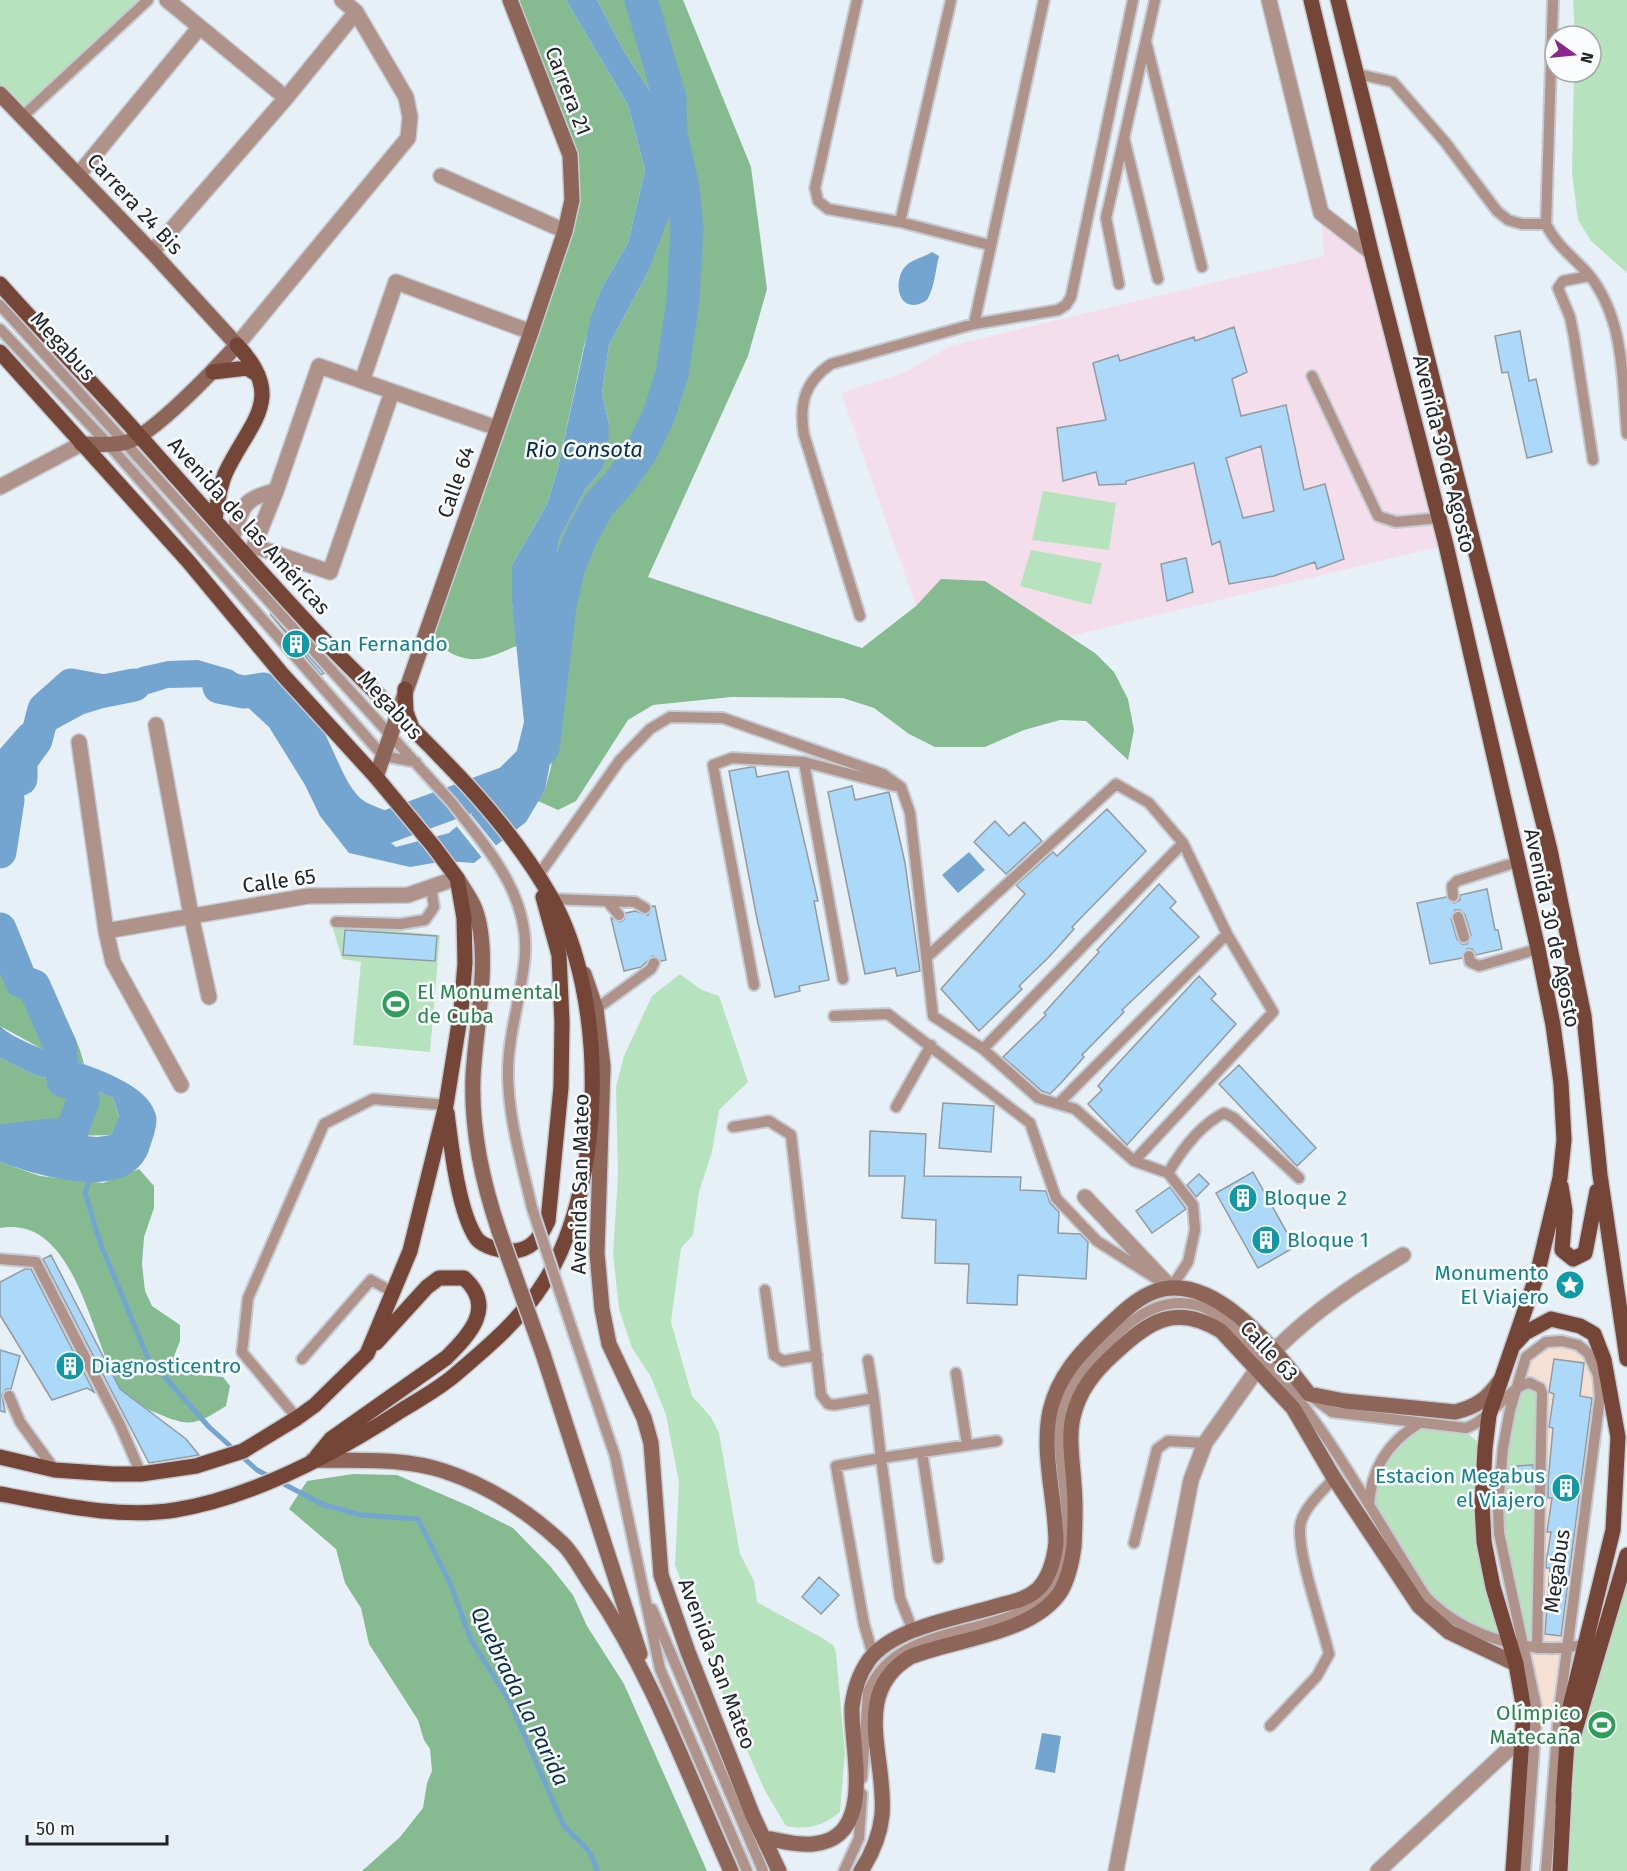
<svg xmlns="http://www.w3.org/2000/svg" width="1627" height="1871" font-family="'Fira Sans',sans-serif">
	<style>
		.industrial { fill: #f6e0d3 }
		.education { fill: #f4deeb }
		.green { fill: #b6e3be }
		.forest { fill: #86bb91 }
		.water { fill: #73a5d0 }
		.pier { fill: #e8f0f7 }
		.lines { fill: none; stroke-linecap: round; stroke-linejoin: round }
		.stream { stroke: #73a5d0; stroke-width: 5 }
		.river { stroke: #73a5d0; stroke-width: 33 }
		.building { fill: #acd9fa; stroke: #939ba1; stroke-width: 1.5; fill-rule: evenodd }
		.lane-casing { stroke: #c4cbd2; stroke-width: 14 }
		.street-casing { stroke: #c4cbd2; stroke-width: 18 }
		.secondary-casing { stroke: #c4cbd2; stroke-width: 18 }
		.primary-casing { stroke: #c4cbd2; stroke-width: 18 }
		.lane { stroke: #af9289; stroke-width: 10 }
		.street { stroke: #af9289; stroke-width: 15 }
		.secondary { stroke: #8e6559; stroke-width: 15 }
		.primary { stroke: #754637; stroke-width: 15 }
		.lane-bridge-casing { stroke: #c4cbd2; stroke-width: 14; stroke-linecap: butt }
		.secondary-bridge-casing { stroke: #c4cbd2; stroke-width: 18; stroke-linecap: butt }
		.lane-bridge { stroke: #af9289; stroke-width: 10 }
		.secondary-bridge { stroke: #8e6559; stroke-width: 15 }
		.labels { text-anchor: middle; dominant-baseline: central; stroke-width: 5; stroke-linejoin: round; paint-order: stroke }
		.street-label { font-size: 21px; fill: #212527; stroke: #fbfcfe }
		.culture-label { font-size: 21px; fill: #0d838f; stroke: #fbfcfe; text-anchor: start }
		.leisure-label { font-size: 21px; fill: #27864d; stroke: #fbfcfe; text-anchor: start }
		.water-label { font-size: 22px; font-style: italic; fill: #052d49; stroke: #fbfcfe }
	</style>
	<rect width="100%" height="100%" fill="#e8f0f7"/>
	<!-- industrial -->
	<path class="industrial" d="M1578 1345 1598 1375 1556 1716 1547 1718 1540 1715 1529 1665 1510 1410 1535 1348Z"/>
	<!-- education -->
	<path class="education" d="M1321 213 1371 252 1446 545 1067 637 985 581 941 580 916 606 841 393 906 372 950 346 1324 256Z"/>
	<!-- green -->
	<path class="green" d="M0 0H148L22 117 0 94Z
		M1573 0H1627V273L1591 241 1578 220 1572 173 1574 72H1591V36H1575Z
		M1043 491 1116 503 1109 550 1032 540Z
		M1031 550 1102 563 1091 605 1020 586Z
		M332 925 440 935 430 1052 353 1045 361 962 342 959Z
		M680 974 702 990 719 996 748 1082 719 1110 712 1152 699 1192 693 1235 681 1248 671 1322 692 1396 711 1417 719 1433 740 1554 754 1581 757 1602 824 1639 834 1646 836 1653 845 1753 840 1812C823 1826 808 1830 786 1826L765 1791 724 1698 675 1565 679 1482 666 1415 651 1377 632 1348 619 1309 613 1254 618 1175 616 1087 624 1056 652 996Z
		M1520 1385 1540 1388 1537 1648 1523 1645 1498 1505Z
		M1418 1424 1465 1431 1485 1448 1482 1504 1509 1643 1439 1610 1369 1505 1374 1472Z
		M1627 1555V1871H1560L1572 1738Z"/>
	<!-- forest -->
	<path class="forest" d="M510 0H566L628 105 645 170 628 243 601 289 584 346 557 472 547 504 512 565V603L519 645C485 659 472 668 439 646L415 664 565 231 570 155Z
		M597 0H683L751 167 767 289 748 356 648 577 862 648 916 606 941 579 985 581 1095 653 1114 672 1128 699 1134 730 1128 760 1086 721 1060 720 1024 730 985 747H935L909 734 874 708 843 698 731 697 653 705 628 720 576 801 558 810 538 801 545 790 551 767 558 721 552 678 548 613 559 540 585 490 603 468 609 424 602 393 609 345 648 272 678 174 671 134 652 94 625 53Z
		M18 765 21 768 22 790 2 835 0 852V795Z
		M0 958C14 977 18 975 35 987 60 1006 77 1034 84 1064L42 1049 0 1026Z
		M0 1058 37 1076 81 1084 113 1098 119 1118 111 1135 70 1136 0 1128Z
		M0 1162 40 1176 103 1183 139 1169 154 1186V1208L144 1237 142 1264 145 1291 152 1306 180 1325V1341L174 1356 179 1368 200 1375 223 1377 230 1386 226 1406C197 1424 191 1428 159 1414 146 1409 131 1401 121 1390 115 1384 113 1373 109 1365 88 1320 69 1215 0 1228Z
		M353 1474 397 1475 469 1506 513 1528 550 1566 573 1595 587 1626 624 1684 707 1871H362L400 1837 423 1808 427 1783 432 1771 430 1749 424 1740 418 1720 369 1644 361 1608 345 1583 336 1549 289 1509 307 1481Z"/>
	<!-- water -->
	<path class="water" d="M566 0H597L625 53 652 94 671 134 678 174 670 214 648 272 609 345 602 393 609 424 608 448 603 468 585 490 559 540 548 613 552 678 558 721 545 790 526 822 474 863 445 861 410 867 349 853 320 816 305 785 269 727 234 695 213 687 168 688 84 714 36 740 0 795V749L20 726 44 709 141 667 168 661 198 660 232 670 274 698 315 748 329 783 353 814 396 847 449 833 509 782 524 722 512 603V565L547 504 557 472 590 321 601 289 628 243 645 170 628 105Z
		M932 252 939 256C935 272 935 286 927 300 924 302 918 305 914 305 895 305 896 278 904 268 911 259 923 258 932 252Z
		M969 852 985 870 958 893 942 875Z
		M0 1026C34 1058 144 1068 156 1115 158 1125 153 1137 150 1147 133 1205 42 1177 0 1162V1128L97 1137 111 1135 119 1117 113 1098 81 1084 37 1076 0 1058Z
		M1042 1733 1061 1736 1055 1773 1035 1769Z"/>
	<!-- pier -->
	<path class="pier" d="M469 812 498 848 483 859 455 824Z"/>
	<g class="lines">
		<!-- stream -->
		<path class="stream" d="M87 1176 89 1181 85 1193 101 1245 148 1358 209 1427 257 1470 324 1505 361 1515 418 1519 450 1583 471 1640 509 1700 563 1824C578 1844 590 1844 597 1871"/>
		<!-- river -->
		<path class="river" d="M219 687 244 692 263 689C275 699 290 711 300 724 319 749 328 797 355 815 363 820 375 824 384 828L509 782 543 748 560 606 568 570 581 537 598 506 622 479 641 452 659 415 672 374 683 301 687 228 683 188 671 134 670 99 641 0
			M0 852 8 800 5 786 21 779V768L18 765 36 740 44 709 71 685 104 691 134 685
			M0 929 21 981 34 986 60 1045 63 1081 81 1084 83 1101 70 1136 52 1135 0 1141"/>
	</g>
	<!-- building -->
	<path class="building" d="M1234 327 1247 372 1232 379 1241 416 1286 405 1304 490 1325 484 1344 559 1317 569 1315 562 1274 576 1229 584 1220 541 1212 545 1194 463 1126 481V484L1099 485 1096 472 1063 481 1057 428 1106 420 1093 363 1118 355 1120 361 1194 337 1195 341ZM1261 446 1274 511 1243 518 1226 458Z
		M1520 331 1529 381 1536 379 1552 452 1527 458 1508 372 1502 373 1495 336Z
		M1186 558 1193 592 1167 601 1161 564Z
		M270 614 324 673 321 675Z
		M751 767H755L757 777 788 771 818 901H814L829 980 799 986 800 991 775 997 757 919 729 771Z
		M852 786 855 800 889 792 905 863 920 971 897 976 895 968 865 974 828 792Z
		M1107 809 1146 851 1072 927 1074 929 1049 957 1019 986 1022 989 979 1031 941 989 1025 894 1016 885 1053 852 1057 856Z
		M995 821 1009 836 1024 822 1042 841 1006 874 974 842Z
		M1159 884 1176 902 1170 908 1199 937 1122 1010 1124 1012 1082 1055 1084 1057 1061 1083 1050 1094 1042 1091 1003 1057 1046 1015 1044 1013 1099 952 1097 950Z
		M1487 889 1495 930H1498L1502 949 1476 955 1472 949H1467L1462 958 1430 964 1417 903 1446 897 1454 903 1460 900V895ZM1455 910H1460L1465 915 1471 935 1467 944H1462L1457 939 1451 919Z
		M652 906H655L666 960 661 961 653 956 641 967 624 971 611 918 620 922 624 920 626 913 635 911 648 915Z
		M345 930 437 936 435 961 343 955Z
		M1199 976 1216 994 1211 999 1236 1024 1127 1145 1088 1104 1102 1090 1098 1086 1111 1071Z
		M1239 1065 1316 1148 1297 1166 1219 1084Z
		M943 1103 994 1106 991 1152 939 1148Z
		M870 1131 926 1134 924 1176 1021 1177 1020 1190 1046 1191 1050 1203 1059 1212 1058 1233 1080 1234 1088 1242 1086 1279 1018 1275 1017 1305 967 1303 969 1264 935 1263 936 1220 902 1218 905 1176H869Z
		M1253 1172 1295 1247 1258 1268 1216 1193Z
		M1199 1174 1209 1184 1196 1197 1187 1185Z
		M1170 1187 1186 1209 1152 1233 1136 1211Z
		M51 1255 120 1389 186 1439 199 1455 149 1463 43 1259Z
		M25 1269H31L94 1392 87 1388 52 1400 0 1315V1282Z
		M0 1350 20 1356 11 1389H6L2 1395 5 1412 0 1411Z
		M1554 1359 1584 1363 1580 1396 1592 1398 1561 1636 1545 1634 1550 1568H1546V1563L1551 1532H1547L1552 1498H1548V1482L1553 1428 1549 1427 1554 1394 1549 1392Z
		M1533 1465V1482H1516L1515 1466Z
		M819 1577 839 1595 821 1614 802 1597Z"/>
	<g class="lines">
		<!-- lane casing -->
		<g class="lane-casing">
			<path id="lane" d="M857 0 815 188 818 201 828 209 900 222 989 245
				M1553 0 1546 224C1556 246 1575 258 1590 276 1625 321 1622 380 1627 434
				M1146 42 1202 267
				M1358 74 1393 82 1445 142 1497 211 1508 220 1522 224H1546
				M22 117 148 0
				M1124 138 1158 279
				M900 222 951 0
				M1589 276 1563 281 1558 288 1570 317 1574 337 1593 460
				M1119 284 1106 218 1155 0
				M0 305 452 803C487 848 529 894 525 955 522 995 508 1033 508 1073 508 1118 522 1164 532 1208
				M974 324 1044 0
				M0 329 109 445 383 756 416 762
				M1312 376 1378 516 1396 522 1439 518
				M860 616 804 435C799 405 804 382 831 364L974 324 1058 310 1066 305 1071 297 1133 0
				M538 876 620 760 650 729 670 717 723 718 883 774 901 787 910 813 933 1016 983 1049 1038 1098 1075 1109 1134 1161 1168 1173 1193 1205 1195 1230 1188 1262 1171 1288 1097 1241 1056 1198 1030 1123 888 1014 834 1016
				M1453 896 1452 886 1457 881 1517 862
				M552 899 635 902 645 908
				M607 901 619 915
				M1458 917 1464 937
				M336 922 400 924 425 920 434 907 431 886
				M928 956 1116 784 1149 803 1183 843 1227 934 1273 1012 1134 1161
				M1469 956 1470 962 1479 966 1538 949
				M843 979 804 762 895 786
				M754 985 713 765 732 758 804 762
				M596 1009 651 969 654 963
				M983 1049 1183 843
				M1059 1103 1227 934
				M896 1107 931 1045
				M733 1127 769 1121 791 1135 821 1395 828 1404 834 1405 874 1398 881 1458 997 1441
				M1168 1173C1181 1151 1200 1125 1224 1113L1234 1118 1299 1178
				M0 1259 36 1262 120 1425 141 1474
				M765 1290 774 1355 783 1361 817 1355
				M574 1335 615 1456 660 1669 747 1871
				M302 1359 371 1280 394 1293
				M868 1360 874 1398
				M956 1373 967 1445
				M9 1396 20 1422 55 1470
				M1312 1397 1332 1412 1466 1428C1490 1420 1512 1384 1530 1383L1540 1388 1542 1393 1537 1648
				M297 1418 242 1352 248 1298 324 1124 373 1099 446 1105
				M922 1452 938 1558
				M1369 1505C1371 1469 1387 1443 1418 1424
				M1134 1543 1157 1449 1168 1441 1205 1443
				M652 1609 763 1871
				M873 1655 864 1624 836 1466 881 1458 900 1598 913 1631
				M1270 1726 1317 1676 1329 1654C1323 1626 1294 1546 1301 1522 1306 1505 1323 1491 1334 1478
				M862 1778 868 1692C901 1611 1025 1646 1058 1577 1085 1520 1044 1453 1067 1396 1077 1370 1098 1352 1118 1333 1141 1311 1168 1296 1200 1306 1217 1312 1230 1325 1243 1337 1320 1410 1369 1509 1426 1597 1466 1638 1535 1658 1591 1643
				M844 1871 859 1838 862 1794
				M1525 1871 1537 1710 1499 1533 1498 1505 1503 1448 1510 1410 1526 1357 1546 1342 1562 1341 1578 1345 1588 1353 1598 1375 1600 1397 1559 1711 1546 1871"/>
		</g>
		<!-- street casing -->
		<g class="street-casing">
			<path id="street" d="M167 0 286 98
				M1269 0 1321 213 1371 252
				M79 174 199 28
				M441 176 565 231
				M152 252 286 98 356 12
				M237 345 408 138 410 117 406 97 356 12 342 0
				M362 381 396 282 531 332
				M0 487 81 444
				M276 491 254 546 330 572 392 392
				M232 539C242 508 242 498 276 491L319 366 497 428
				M156 725 191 915 209 997
				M79 742 106 931 113 962 181 1085
				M106 931 308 896 408 895 457 878
				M1085 1197 1171 1288
				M1275 1350C1314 1311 1356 1283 1403 1255
				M1116 1871 1191 1480 1205 1443 1258 1368
				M1378 1871 1524 1735"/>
		</g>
		<!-- secondary casing -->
		<g class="secondary-casing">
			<path id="secondary" d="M0 94 152 252 237 345C217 367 153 435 127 442 112 446 96 444 81 444
				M376 777 531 332 565 231 572 200 570 155 510 0
				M459 881C464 890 471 899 475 909 492 955 475 1029 473 1078 471 1131 482 1181 499 1231
				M584 974 596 1009 603 1066 597 1253 602 1309 609 1344 644 1418 651 1443 661 1575 688 1652 753 1816 779 1871
				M543 1354 640 1654
				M313 1460C356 1461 402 1457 444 1471 489 1486 529 1512 563 1544 575 1556 584 1575 594 1589 653 1676 688 1776 731 1871
				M764 1838C779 1840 797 1846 813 1844 878 1838 850 1747 852 1707 854 1690 859 1674 869 1660 894 1627 958 1618 997 1606 1011 1602 1026 1600 1038 1589 1050 1577 1054 1560 1056 1543 1056 1500 1041 1454 1050 1411 1058 1376 1080 1353 1105 1329 1119 1316 1133 1301 1151 1293 1212 1266 1277 1353 1309 1394L1344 1401 1455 1412C1476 1407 1487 1399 1499 1382
				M861 1871C872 1854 880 1835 882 1815 887 1759 850 1693 910 1657 954 1639 1034 1634 1061 1591 1069 1577 1072 1561 1074 1546 1075 1526 1076 1506 1074 1486 1073 1464 1068 1439 1073 1417 1079 1390 1095 1371 1115 1353 1149 1321 1176 1303 1221 1331L1293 1408 1334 1478 1419 1606 1449 1632 1516 1664"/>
		</g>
		<!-- primary casing -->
		<g class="primary-casing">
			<path id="primary" d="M1311 0 1371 252 1446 545 1538 949 1553 1025 1561 1083 1564 1140 1560 1178 1537 1275 1489 1415 1485 1448 1482 1504 1484 1542 1493 1587 1516 1664 1524 1710 1513 1871
				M1338 0 1550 850 1584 1016 1600 1175 1627 1359
				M0 284C47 337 98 388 144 441 202 506 259 571 318 634 397 718 493 795 551 897 608 997 606 1183 545 1281 522 1318 489 1346 456 1374 440 1388 420 1399 402 1410 336 1453 254 1497 175 1510 117 1519 56 1504 0 1494
				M0 352 188 561 282 674 376 777 434 847 457 878 464 918 465 963 461 1011 446 1105 410 1251 367 1354 315 1405 297 1418 243 1451 196 1466 141 1474H113L55 1470 0 1457
				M213 372 247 368 258 375
				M215 520C217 504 219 489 225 474 249 422 288 399 237 345
				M405 689 406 712 412 728
				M447 1113C451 1145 458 1212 477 1239 484 1247 501 1251 511 1251 531 1251 540 1238 548 1221L561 1087 562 1022 559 955 543 897
				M1561 1186 1565 1211 1562 1250 1573 1259 1585 1253 1597 1191
				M1513 1346 1525 1333 1551 1319 1580 1326 1594 1334 1604 1360 1618 1437 1613 1530 1569 1711 1563 1802
				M317 1456 331 1439 446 1358C470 1334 496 1307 464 1278H439L427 1287 376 1343
				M1573 1737 1627 1555
				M1560 1871 1564 1793"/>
		</g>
		<!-- lane -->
		<use href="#lane" class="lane"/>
		<!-- street -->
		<use href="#street" class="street"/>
		<!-- secondary -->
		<use href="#secondary" class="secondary"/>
		<!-- primary -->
		<use href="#primary" class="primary"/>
		<!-- lane-bridge casing -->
		<g class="lane-bridge-casing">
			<path id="lane-bridge" d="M532 1208 574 1335"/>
		</g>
		<!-- secondary-bridge casing -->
		<g class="secondary-bridge-casing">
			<path id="secondary-bridge" d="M499 1231 543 1354"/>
		</g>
		<!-- lane-bridge -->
		<use href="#lane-bridge" class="lane-bridge"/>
		<!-- secondary-bridge -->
		<use href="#secondary-bridge" class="secondary-bridge"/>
	</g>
	<!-- icons -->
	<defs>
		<g id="building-disc" transform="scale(1.5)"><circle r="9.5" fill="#0f9aa8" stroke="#fbfcfe"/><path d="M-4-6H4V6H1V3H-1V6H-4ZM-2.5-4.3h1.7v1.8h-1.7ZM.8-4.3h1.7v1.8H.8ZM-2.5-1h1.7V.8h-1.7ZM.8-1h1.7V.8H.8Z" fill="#fff"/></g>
		<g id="stadium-disc" transform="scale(1.5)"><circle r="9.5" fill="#2e9e5b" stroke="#fbfcfe"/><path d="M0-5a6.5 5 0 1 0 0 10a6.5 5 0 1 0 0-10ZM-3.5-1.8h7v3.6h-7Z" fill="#fff"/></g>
		<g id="sight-disc" transform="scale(1.5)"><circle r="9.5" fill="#0f9aa8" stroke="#fbfcfe"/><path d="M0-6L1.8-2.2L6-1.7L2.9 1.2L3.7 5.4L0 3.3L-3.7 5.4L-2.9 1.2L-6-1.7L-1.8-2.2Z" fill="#fff"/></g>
	</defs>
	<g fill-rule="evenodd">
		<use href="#building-disc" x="296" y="644"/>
		<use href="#stadium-disc" x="396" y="1004"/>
		<use href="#building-disc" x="1243" y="1198"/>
		<use href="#building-disc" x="1266" y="1240"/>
		<use href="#sight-disc" x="1570" y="1285"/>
		<use href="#building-disc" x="70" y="1366"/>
		<use href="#building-disc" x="1566" y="1488"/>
		<use href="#stadium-disc" x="1602" y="1725"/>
	</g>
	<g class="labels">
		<!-- street labels -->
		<g class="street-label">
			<text transform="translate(568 91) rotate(69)">Carrera 21</text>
			<text transform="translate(135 204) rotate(47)">Carrera 24 Bis</text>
			<text transform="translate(63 346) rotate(48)">Megabus</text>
			<text transform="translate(1444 454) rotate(76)">Avenida 30 de Agosto</text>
			<text transform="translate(456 482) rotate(-71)">Calle 64</text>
			<text transform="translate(249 526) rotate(48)">Avenida de las Américas</text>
			<text transform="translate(390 705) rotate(48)">Megabus</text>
			<text transform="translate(279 881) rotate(-8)">Calle 65</text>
			<text transform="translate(1552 928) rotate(78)">Avenida 30 de Agosto</text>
			<text transform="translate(580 1184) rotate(-89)">Avenida San Mateo</text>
			<text transform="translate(1269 1351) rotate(47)">Calle 63</text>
			<text transform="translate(1557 1571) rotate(-82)">Megabus</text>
			<text transform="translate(717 1664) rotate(69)">Avenida San Mateo</text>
		</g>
		<!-- culture labels -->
		<g class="culture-label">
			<text x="317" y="644">San Fernando</text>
			<text x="1264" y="1198">Bloque 2</text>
			<text x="1287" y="1240">Bloque 1</text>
			<text x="1549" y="1273" text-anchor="end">Monumento<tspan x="1549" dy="24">El Viajero</tspan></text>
			<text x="91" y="1366">Diagnosticentro</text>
			<text x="1545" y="1476" text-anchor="end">Estacion Megabus<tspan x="1545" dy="24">el Viajero</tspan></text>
		</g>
		<!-- leisure labels -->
		<g class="leisure-label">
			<text x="417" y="992">El Monumental<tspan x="417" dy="24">de Cuba</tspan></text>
			<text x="1581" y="1713" text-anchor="end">Olímpico<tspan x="1581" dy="24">Matecaña</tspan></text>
		</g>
		<!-- water labels -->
		<g class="water-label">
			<text x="584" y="449">Rio Consota</text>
			<text transform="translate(520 1696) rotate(64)">Quebrada La Parida</text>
		</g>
	</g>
	<!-- north arrow -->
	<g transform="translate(1573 54) rotate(105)"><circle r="28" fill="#fbfcfe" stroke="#a4a6a8" stroke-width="1.5"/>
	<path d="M0-4.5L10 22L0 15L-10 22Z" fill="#8a268e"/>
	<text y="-9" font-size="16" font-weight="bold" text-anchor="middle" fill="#212527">N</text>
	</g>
	<!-- scale -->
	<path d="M27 1835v9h140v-9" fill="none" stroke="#212527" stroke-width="3"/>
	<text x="36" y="1835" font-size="18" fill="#212527" stroke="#fbfcfe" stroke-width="4.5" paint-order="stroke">50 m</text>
</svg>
